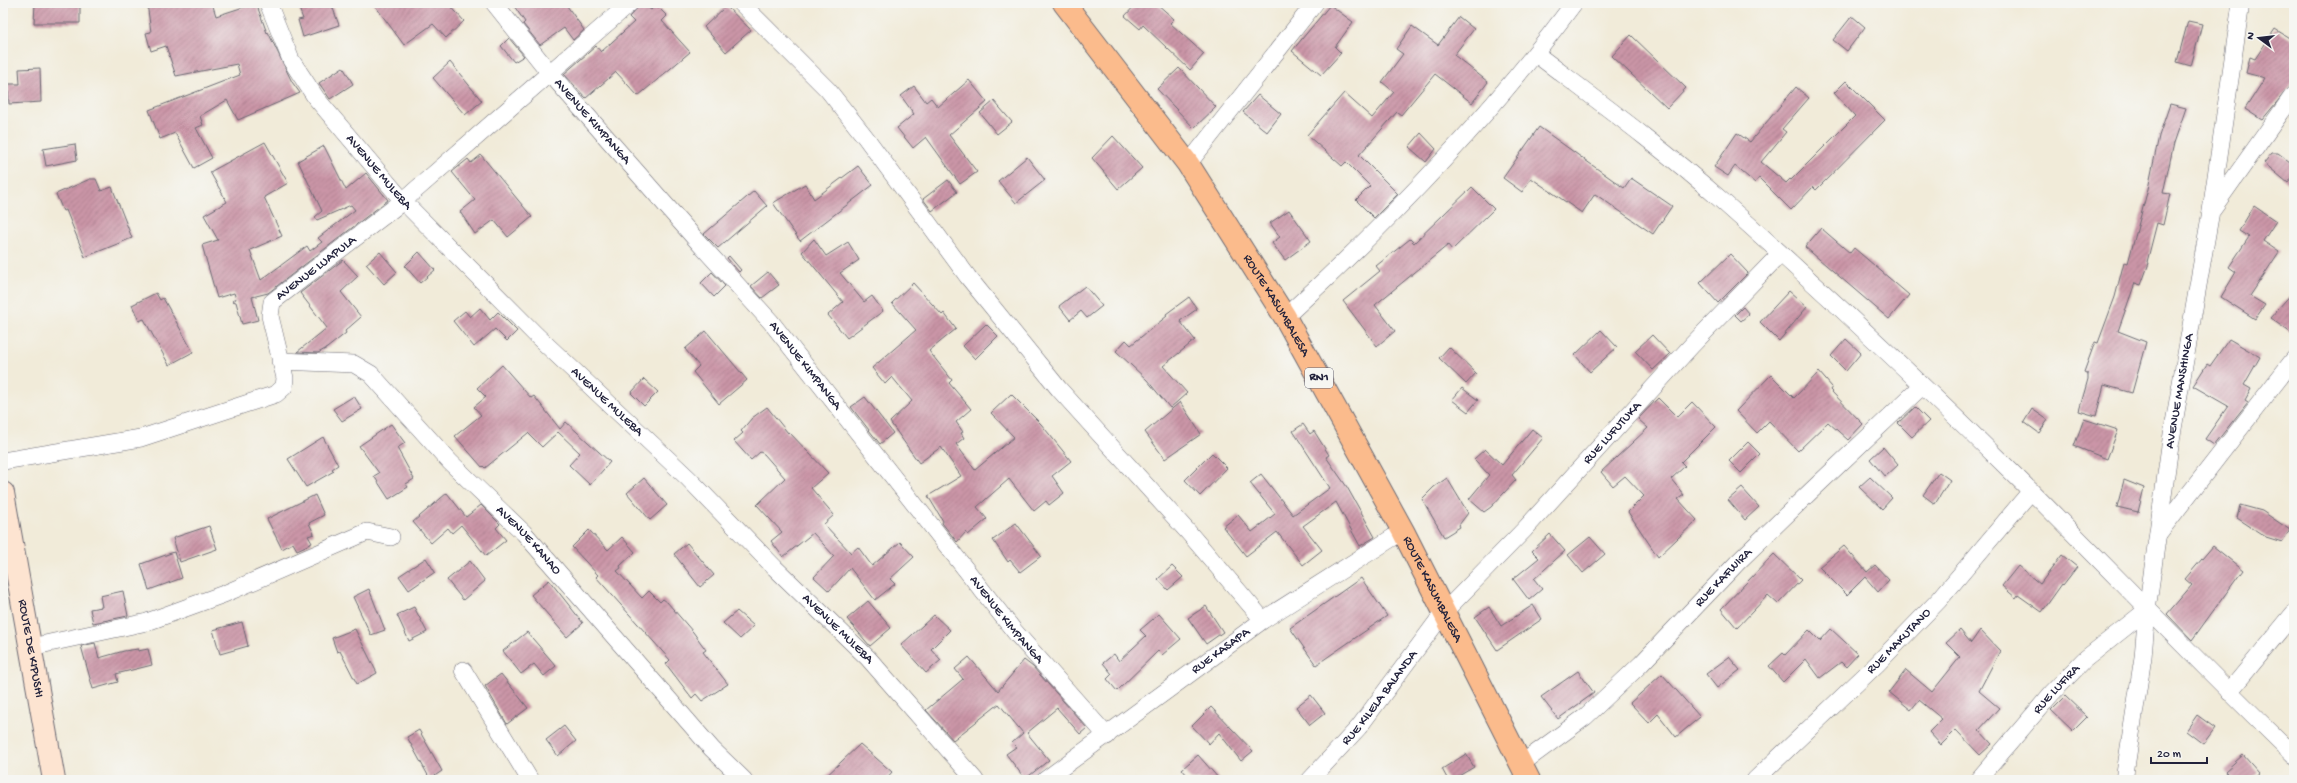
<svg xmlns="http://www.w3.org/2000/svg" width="2297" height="783" font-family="'Gochi Hand',sans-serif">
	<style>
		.building { fill: url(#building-hatch) }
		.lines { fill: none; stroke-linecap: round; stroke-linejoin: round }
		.minor-casing { stroke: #6a6872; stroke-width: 18 }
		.secondary-casing { stroke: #6a6872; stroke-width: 24 }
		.trunk-casing { stroke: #6a6872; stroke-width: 24 }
		.minor { stroke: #fff; stroke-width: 17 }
		.secondary { stroke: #fde4d1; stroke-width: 22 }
		.trunk { stroke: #fbbb8c; stroke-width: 22 }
		.labels { text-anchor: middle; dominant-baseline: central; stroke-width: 3.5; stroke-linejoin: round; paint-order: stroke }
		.shield { fill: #f6f6f2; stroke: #626272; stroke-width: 1 }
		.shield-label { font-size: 12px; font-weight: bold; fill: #22223b }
		.street-label { font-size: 13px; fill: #22223b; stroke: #f6f6f2 }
	</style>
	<defs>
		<pattern id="building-hatch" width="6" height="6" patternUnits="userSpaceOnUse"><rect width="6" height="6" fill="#cb95a7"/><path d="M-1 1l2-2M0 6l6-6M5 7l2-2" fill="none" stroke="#a47989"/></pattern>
	</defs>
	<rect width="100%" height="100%" fill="#f6f6f2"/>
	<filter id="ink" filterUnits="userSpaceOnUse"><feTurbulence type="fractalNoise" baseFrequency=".025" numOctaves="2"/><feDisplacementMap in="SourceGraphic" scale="8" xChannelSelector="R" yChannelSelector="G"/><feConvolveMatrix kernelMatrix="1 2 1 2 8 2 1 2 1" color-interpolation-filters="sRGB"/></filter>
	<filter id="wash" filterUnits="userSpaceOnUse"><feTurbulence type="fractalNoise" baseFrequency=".012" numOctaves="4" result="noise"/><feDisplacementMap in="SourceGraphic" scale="16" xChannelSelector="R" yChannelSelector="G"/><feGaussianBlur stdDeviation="0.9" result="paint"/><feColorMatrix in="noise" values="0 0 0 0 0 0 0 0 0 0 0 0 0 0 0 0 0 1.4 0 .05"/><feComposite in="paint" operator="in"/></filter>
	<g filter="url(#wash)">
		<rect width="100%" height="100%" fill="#f1ebd9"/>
		<g id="blocks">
			<!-- building -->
			<path class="building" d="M35 3H80V23H34Z
				M147 3H212L216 16 256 3 267 33 268 32 292 82 300 93 238 120 227 100 200 116 203 125 196 128 212 158 194 168 175 133 160 139 149 110 240 75 237 64 176 76 166 46 151 51 146 33 151 32Z
				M297 3H331L339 25 303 37 298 20 303 19Z
				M373 3H448L464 21 446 38 433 24 404 45Z
				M512 3H565L584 30 573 40 564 28 540 45 523 24 525 22Z
				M642 3 651 10 656 5 667 16 662 21 690 52 638 96 616 72 586 98 564 74 596 46 601 52 634 22 629 17Z
				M1137 3H1156L1174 19 1170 23 1204 54 1190 70 1143 25 1140 29 1125 16Z
				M1330 5 1353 22 1335 47 1341 53 1321 75 1292 51Z
				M726 6 751 30 726 52 704 27Z
				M1852 16 1865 27 1847 51 1833 40Z
				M1459 17 1474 29 1454 55 1488 82 1472 103 1435 74 1401 115 1397 112 1359 155 1398 194 1374 218 1356 200 1370 186 1346 162 1342 166 1307 135 1344 93 1372 118 1394 92 1382 82 1403 54 1396 49 1412 26 1438 45Z
				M2188 21 2202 24 2191 66 2177 62Z
				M2275 29 2294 41V81L2262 120 2245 109 2265 78 2246 73 2250 57 2255 59Z
				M1631 35 1686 88 1667 108 1612 56Z
				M509 38 524 56 514 62 501 46Z
				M450 62 482 101 465 115 433 78Z
				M343 67 353 84 330 99 319 83Z
				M40 68 41 102 9 104 8 84H20L19 69Z
				M1179 68 1216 107 1194 128 1157 89Z
				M969 80 987 102 949 135 977 172 960 184 926 137 913 148 897 128 914 114 901 96 914 86 926 102 931 98 938 107Z
				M1846 81 1885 120 1816 190 1813 187 1791 210 1759 178 1755 183 1735 166 1728 176 1714 167 1737 133 1750 142 1796 87 1809 98 1782 129 1786 132 1761 162 1786 183 1790 179 1791 180 1855 116 1834 93Z
				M1258 95 1281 114 1267 132 1243 112Z
				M994 101 1012 122 997 134 980 113Z
				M2170 104 2186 108 2174 143 2163 193 2170 194 2163 225 2157 223 2147 262 2149 263 2141 285 2135 283 2118 331 2146 342 2132 393 2104 385 2096 416 2079 411 2088 379V374L2084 372 2095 342 2098 343 2115 297 2124 262 2128 263 2148 189 2159 136Z
				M1539 127 1624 188 1631 178 1672 206 1653 234 1595 194 1582 213 1531 178 1522 192 1503 178Z
				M1421 133 1436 149 1426 162 1409 147Z
				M1113 136 1142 168 1118 189 1092 158Z
				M265 142 288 183 264 197 282 236 250 250 261 280 307 246 310 251 322 242 318 238 355 210 351 205 317 220 315 217 322 211 298 161 324 146 346 190 366 173 388 200 268 293 252 297 258 320 242 324 236 302 232 301 236 299 234 293 217 298 202 245 218 240 204 215 227 202 210 172Z
				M75 144 77 160 46 166 43 149Z
				M2272 153H2278L2294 165V175L2288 183 2264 163Z
				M481 155 532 217 508 237 494 220 475 234 460 212 475 200 452 172 468 159 471 163Z
				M1027 157 1045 180 1016 203 998 181Z
				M858 166 873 185 800 241 773 203 805 184 814 199Z
				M90 179H96L101 191 112 187 132 238 85 257 66 210 63 211 56 194Z
				M948 180 957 192 932 211 923 199Z
				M1472 187 1494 209 1452 250 1448 245 1375 305 1395 331 1377 346 1343 301 1380 271 1376 266 1410 239 1414 243Z
				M754 191 767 206 718 248 704 234Z
				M2254 206 2276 221 2263 241 2279 252 2250 296 2265 305 2255 319 2221 297 2236 272 2229 267 2249 237 2239 231Z
				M1289 210 1311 241 1285 260 1272 243 1280 237 1270 223Z
				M1821 228 1850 253 1854 248 1909 295 1889 319 1805 247Z
				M814 239 826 256 848 242 859 260 840 273 864 302 872 296 883 311 847 338 828 315 843 302 802 252Z
				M380 252 397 272 384 284 366 264Z
				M419 252 435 270 420 283 405 266Z
				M1730 254 1748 273 1718 303 1700 283Z
				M729 256 741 270 739 272 727 258Z
				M343 260 358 276 341 292 361 317 345 331 346 333 327 348 318 353 297 352 327 328 300 293Z
				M712 272 725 286 714 297 701 283Z
				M768 272 779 285 762 298 751 286Z
				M913 283 942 315 944 313 956 329 929 351 952 380 949 383 971 409 956 422 963 432 961 433 964 438 956 444 975 470 1014 437 991 413 1011 394 1041 424 1071 461 1052 476 1064 493 1049 505 1046 501 1034 511 1009 479 977 507 987 519 968 535 966 532 957 542 942 523 943 521 928 496 961 476 941 447 919 463 890 422 912 401 892 377 885 384 872 368 916 330 892 303Z
				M1085 286 1102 306 1087 318 1081 311 1070 320 1059 306Z
				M1789 291 1807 307 1779 341 1760 322Z
				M2294 291V335L2270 318Z
				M156 293 160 300 163 298 193 352 169 365 144 319 139 321 132 305Z
				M1189 297 1197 309 1180 321 1195 340 1163 366 1187 393 1170 408 1147 380 1116 351 1126 340 1131 345 1167 316 1166 314Z
				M1743 307 1749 314 1741 321 1735 315Z
				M480 308 490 320 498 312 517 331 507 341 495 329 474 347 453 321 465 311 470 317Z
				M986 324 998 336 975 359 963 346Z
				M1601 330 1617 347 1590 372 1575 355Z
				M706 331 747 380 719 404 693 372 699 366 685 349Z
				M1652 335 1670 354 1653 370 1635 351Z
				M1846 339 1861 353 1846 371 1831 356Z
				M2229 339 2260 357 2244 385 2251 389 2245 400 2248 402 2214 445 2205 439 2228 406 2193 386 2207 364 2210 366Z
				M1449 347 1476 373 1466 384 1439 358Z
				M502 365 531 398 534 396 560 429 566 422 610 462 590 485 569 465 580 453 558 432 542 447 528 433 485 468 483 466 482 467 455 436 481 415 474 407 486 397 477 388Z
				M1819 372 1832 387 1830 390 1863 424 1848 440 1828 422 1798 451 1769 421 1757 433 1736 411 1771 375 1794 398Z
				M644 379 658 392 644 406 631 393Z
				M1462 388 1478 400 1468 412 1452 400Z
				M354 396 362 409 342 421 333 409Z
				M865 397 893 433 880 444 851 407Z
				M1658 398 1677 417 1692 402 1716 427 1681 462 1685 466 1671 479 1684 495 1678 499 1697 520 1658 557 1628 512 1644 496 1625 476 1613 486 1601 472 1648 428 1638 419Z
				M1180 402 1201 434 1165 459 1145 432Z
				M767 407 788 433 789 432 828 473 811 488 834 515 824 524 851 553 858 547 872 566 900 542 914 557 890 579 895 584 875 600 850 568 829 591 814 577 834 556 813 533 783 557 771 541 782 532 757 505 785 478 764 454 760 452 751 460 734 441 743 433 741 431 752 418Z
				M1915 407 1929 421 1912 437 1898 423Z
				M2032 409 2048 420 2039 433 2024 422Z
				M2084 419 2118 430 2107 459 2074 446Z
				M391 424 405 443 397 448 414 479 406 484 408 487 389 499 374 476 379 473 359 446Z
				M1303 424 1310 434 1314 431 1329 455 1326 457 1347 487 1375 537 1360 546 1336 502 1303 526 1322 550 1303 565 1277 532 1246 556 1223 527 1238 515 1252 532 1275 514 1250 483 1261 474 1293 515 1330 488 1293 431Z
				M1532 429 1543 438 1512 475 1516 480 1491 507 1484 512 1469 499 1489 475 1474 459 1485 449 1502 465Z
				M323 437 338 465 332 469 334 471 306 487 288 459Z
				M1748 442 1760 454 1741 473 1729 461Z
				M1883 447 1898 465 1885 477 1870 459Z
				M1212 453 1227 468 1200 496 1185 480Z
				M1939 472 1950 480 1935 504 1923 495Z
				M1870 477 1892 498 1882 509 1859 487Z
				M644 478 667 505 650 520 627 493Z
				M1447 478 1468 513 1459 525 1460 527 1444 537 1422 499 1434 487Z
				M2124 480 2144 488 2138 512 2117 507Z
				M1742 488 1759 507 1745 520 1728 500Z
				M447 493 466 517 481 505 500 524 496 528 506 540 486 556 461 525 452 533 448 528 431 543 413 522Z
				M315 495 324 515 309 523 314 534 308 536 312 543 297 550 293 543 282 549 267 519Z
				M2240 505 2262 511 2290 530 2282 542 2266 537 2237 518Z
				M1016 523 1041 556 1020 572 1010 560 1008 562 993 540Z
				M209 526 217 549 180 562 173 538Z
				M589 530 608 550 622 537 635 552 620 566 621 568 617 571 642 598 649 591 660 602 663 599 667 602 693 632 706 650 703 652 728 684 702 701 696 694 692 698 666 664 670 660 596 577 598 575 572 547Z
				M1550 534 1565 551 1534 579 1542 589 1529 600 1513 579 1539 558 1532 551Z
				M1590 537 1605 554 1583 573 1568 555Z
				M687 543 714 575 700 587 674 554Z
				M1844 546 1867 572 1875 565 1889 580 1878 592 1865 577 1847 595 1819 567Z
				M2213 546 2243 570 2192 640 2167 614 2192 585 2185 579Z
				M174 552 182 578 149 590 141 564Z
				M1774 554 1801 580 1778 604 1768 595 1737 628 1721 609Z
				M2062 555 2077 567 2063 585 2062 584 2042 612 2018 595 2016 598 2002 586 2018 566 2040 584Z
				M426 558 435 572 409 590 399 576Z
				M470 561 485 581 463 600 447 580Z
				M1172 566 1183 577 1168 590 1158 579Z
				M1361 578 1387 616 1316 665 1290 628Z
				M549 580 583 623 567 637 531 595Z
				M369 589 385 630 371 635 353 597Z
				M123 591 128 616 93 623 90 609 102 607 100 596Z
				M868 601 891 628 870 646 847 619Z
				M1533 605 1542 619 1497 650 1475 617 1489 607 1501 626Z
				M1206 606 1223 632 1206 644 1188 618Z
				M414 607 427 632 409 641 397 615Z
				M737 611 754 626 740 639 723 623Z
				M1159 614 1181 639 1162 655 1158 651 1117 691 1107 679 1112 674 1103 663 1114 654 1119 661 1146 636 1140 630Z
				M934 615 950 630 931 649 941 660 926 673 901 645Z
				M242 622 248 646 220 654 213 630Z
				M355 629 377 673 357 684 340 651 337 652 332 638Z
				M1831 629 1858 654 1846 667 1841 662 1820 678 1806 659 1783 682 1769 666 1783 653 1785 655 1809 630 1820 641Z
				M1960 630 1971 643 1980 630 2000 651 1979 691 1999 708 1979 730 1992 744 1980 755 1956 730 1941 745 1929 732 1942 719 1919 700 1911 710 1889 692 1906 670 1932 692 1960 657 1946 643Z
				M527 632 556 666 544 676 534 664 521 674 503 651Z
				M95 643 99 658 124 651 138 649V651L148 649 152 665 116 674 118 682 93 689 81 646Z
				M969 657 998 691 1024 660 1033 667 1087 728 1080 734 1057 708 1027 733 1049 760 1025 779 1006 754 1016 747 1012 743 1023 733 999 704 953 740 926 710 963 679 955 669Z
				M1729 657 1740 670 1717 688 1706 674Z
				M1578 671 1594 693 1558 719 1541 697Z
				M501 674 528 708 507 724 485 686Z
				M1662 674 1700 717 1676 737 1658 714 1649 723 1630 703Z
				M1311 695 1325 713 1310 725 1296 707Z
				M2065 696 2087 717 2073 731 2051 710Z
				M1211 707 1253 751 1241 761 1219 733 1209 744 1192 726Z
				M2197 715 2215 728 2203 744 2186 731Z
				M564 726 576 741 558 756 546 740Z
				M419 730 442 771 430 779 407 737Z
				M860 744 892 772 885 780H822Z
				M1466 754 1474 767 1452 780H1448L1442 769Z
				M1198 755 1220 780H1191L1182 769Z
				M2243 755 2259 773 2251 780H2233L2225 771Z"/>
		</g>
	</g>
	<g filter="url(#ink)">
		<use href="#blocks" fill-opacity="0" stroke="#6a6872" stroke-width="1"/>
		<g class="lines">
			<!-- minor casing -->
			<g class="minor-casing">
				<g id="minor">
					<path id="s1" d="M268 3 291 60 316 98 403 201 536 335 688 478 775 568 868 658 975 780"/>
					<path id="s2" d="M494 3 549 72 699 243 771 322 1015 632 1107 736"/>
					<path d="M741 3 828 90 866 138 968 277 1059 389 1189 533 1263 620"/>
					<path d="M1536 54C1598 101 1661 147 1720 199 1826 293 1929 390 2030 490 2118 578 2204 668 2294 755"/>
					<path d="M1188 164 1315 3"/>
					<path d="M2213 208 2294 94"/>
					<path d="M1285 317C1390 221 1489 118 1574 3"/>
					<path id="s3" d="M280 361 354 364 371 374 450 462 524 533 712 749 744 780"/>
					<path id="s4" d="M3 461 141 438 276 394 284 387 285 378 270 316 272 302 403 201 630 3"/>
					<path d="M2158 534 2294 359"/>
					<path d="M31 647 147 622 224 594 367 532 391 537"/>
					<path d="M463 670 530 780"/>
					<path d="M2229 692 2294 613"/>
					<path id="s5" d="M1521 764 1585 717 1641 664 1738 562 1810 492 1922 386"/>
					<path id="s6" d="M1045 780 1263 620 1403 531"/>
					<path id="s7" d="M1310 780 1359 727 1444 612 1524 530 1692 345 1780 254"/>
					<path id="s8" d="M1755 780 1877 664 1939 600 2031 491"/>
					<path id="s9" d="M1978 780 2052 693 2084 660 2147 610"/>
					<path id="s10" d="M2124 780 2143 657 2147 610 2170 446 2211 211 2241 3"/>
				</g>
			</g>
			<!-- secondary casing -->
			<g class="secondary-casing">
				<g id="secondary">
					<path id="s11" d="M3 493 54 780"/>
				</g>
			</g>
			<!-- trunk casing -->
			<g class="trunk-casing">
				<g id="trunk">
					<path id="s12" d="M1064 3 1188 164 1285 317 1403 531 1529 780"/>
				</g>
			</g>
			<!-- minor -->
			<use href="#minor" class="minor"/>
			<!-- secondary -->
			<use href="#secondary" class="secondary"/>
			<!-- trunk -->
			<use href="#trunk" class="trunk"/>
		</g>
	</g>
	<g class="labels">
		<!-- shield labels -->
		<rect class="shield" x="1305" y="368" width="28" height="20" rx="3"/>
		<g class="shield-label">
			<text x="1319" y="378">RN1</text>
		</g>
		<!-- street labels -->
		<g class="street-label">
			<text stroke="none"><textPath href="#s2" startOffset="154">AVENUE KIMPANGA</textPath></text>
			<text stroke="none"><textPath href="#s1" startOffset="204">AVENUE MULEBA</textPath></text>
			<text stroke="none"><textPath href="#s4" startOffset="435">AVENUE LUAPULA</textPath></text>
			<text stroke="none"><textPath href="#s12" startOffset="370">ROUTE KASUMBALESA</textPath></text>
			<text stroke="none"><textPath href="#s2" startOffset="478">AVENUE KIMPANGA</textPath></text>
			<text stroke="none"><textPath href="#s10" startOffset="393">AVENUE MANSHINGA</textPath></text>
			<text stroke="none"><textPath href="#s1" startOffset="528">AVENUE MULEBA</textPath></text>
			<text stroke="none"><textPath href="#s7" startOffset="461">RUE LUFUTUKA</textPath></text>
			<text stroke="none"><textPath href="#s3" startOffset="323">AVENUE KANAO</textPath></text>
			<text stroke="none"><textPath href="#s5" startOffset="276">RUE KAFWIRA</textPath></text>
			<text stroke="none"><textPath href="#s12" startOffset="694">ROUTE KASUMBALESA</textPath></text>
			<text stroke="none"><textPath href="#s2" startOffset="802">AVENUE KIMPANGA</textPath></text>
			<text stroke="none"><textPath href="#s1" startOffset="852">AVENUE MULEBA</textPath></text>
			<text stroke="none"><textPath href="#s8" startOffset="200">RUE MAKUTANO</textPath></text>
			<text stroke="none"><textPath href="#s11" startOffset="158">ROUTE DE KIPUSHI</textPath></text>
			<text stroke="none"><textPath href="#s6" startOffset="218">RUE KASAPA</textPath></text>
			<text stroke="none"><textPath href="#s9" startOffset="120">RUE LUFIRA</textPath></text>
			<text stroke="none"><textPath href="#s7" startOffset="108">RUE KILELA BALANDA</textPath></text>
		</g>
	</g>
	<!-- margin -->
	<rect width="2297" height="783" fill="none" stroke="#f6f6f2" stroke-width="16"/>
	<!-- north arrow -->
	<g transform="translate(2259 38) rotate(285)" stroke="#f6f6f2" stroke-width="3" paint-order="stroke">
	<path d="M0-3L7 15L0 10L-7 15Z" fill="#22223b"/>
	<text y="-6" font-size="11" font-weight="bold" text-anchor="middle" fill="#22223b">N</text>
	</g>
	<!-- scale -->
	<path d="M2151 757v6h56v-6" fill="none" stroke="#22223b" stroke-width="2"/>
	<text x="2157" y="757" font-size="12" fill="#22223b" stroke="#f6f6f2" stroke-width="3" paint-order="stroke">20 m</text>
</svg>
